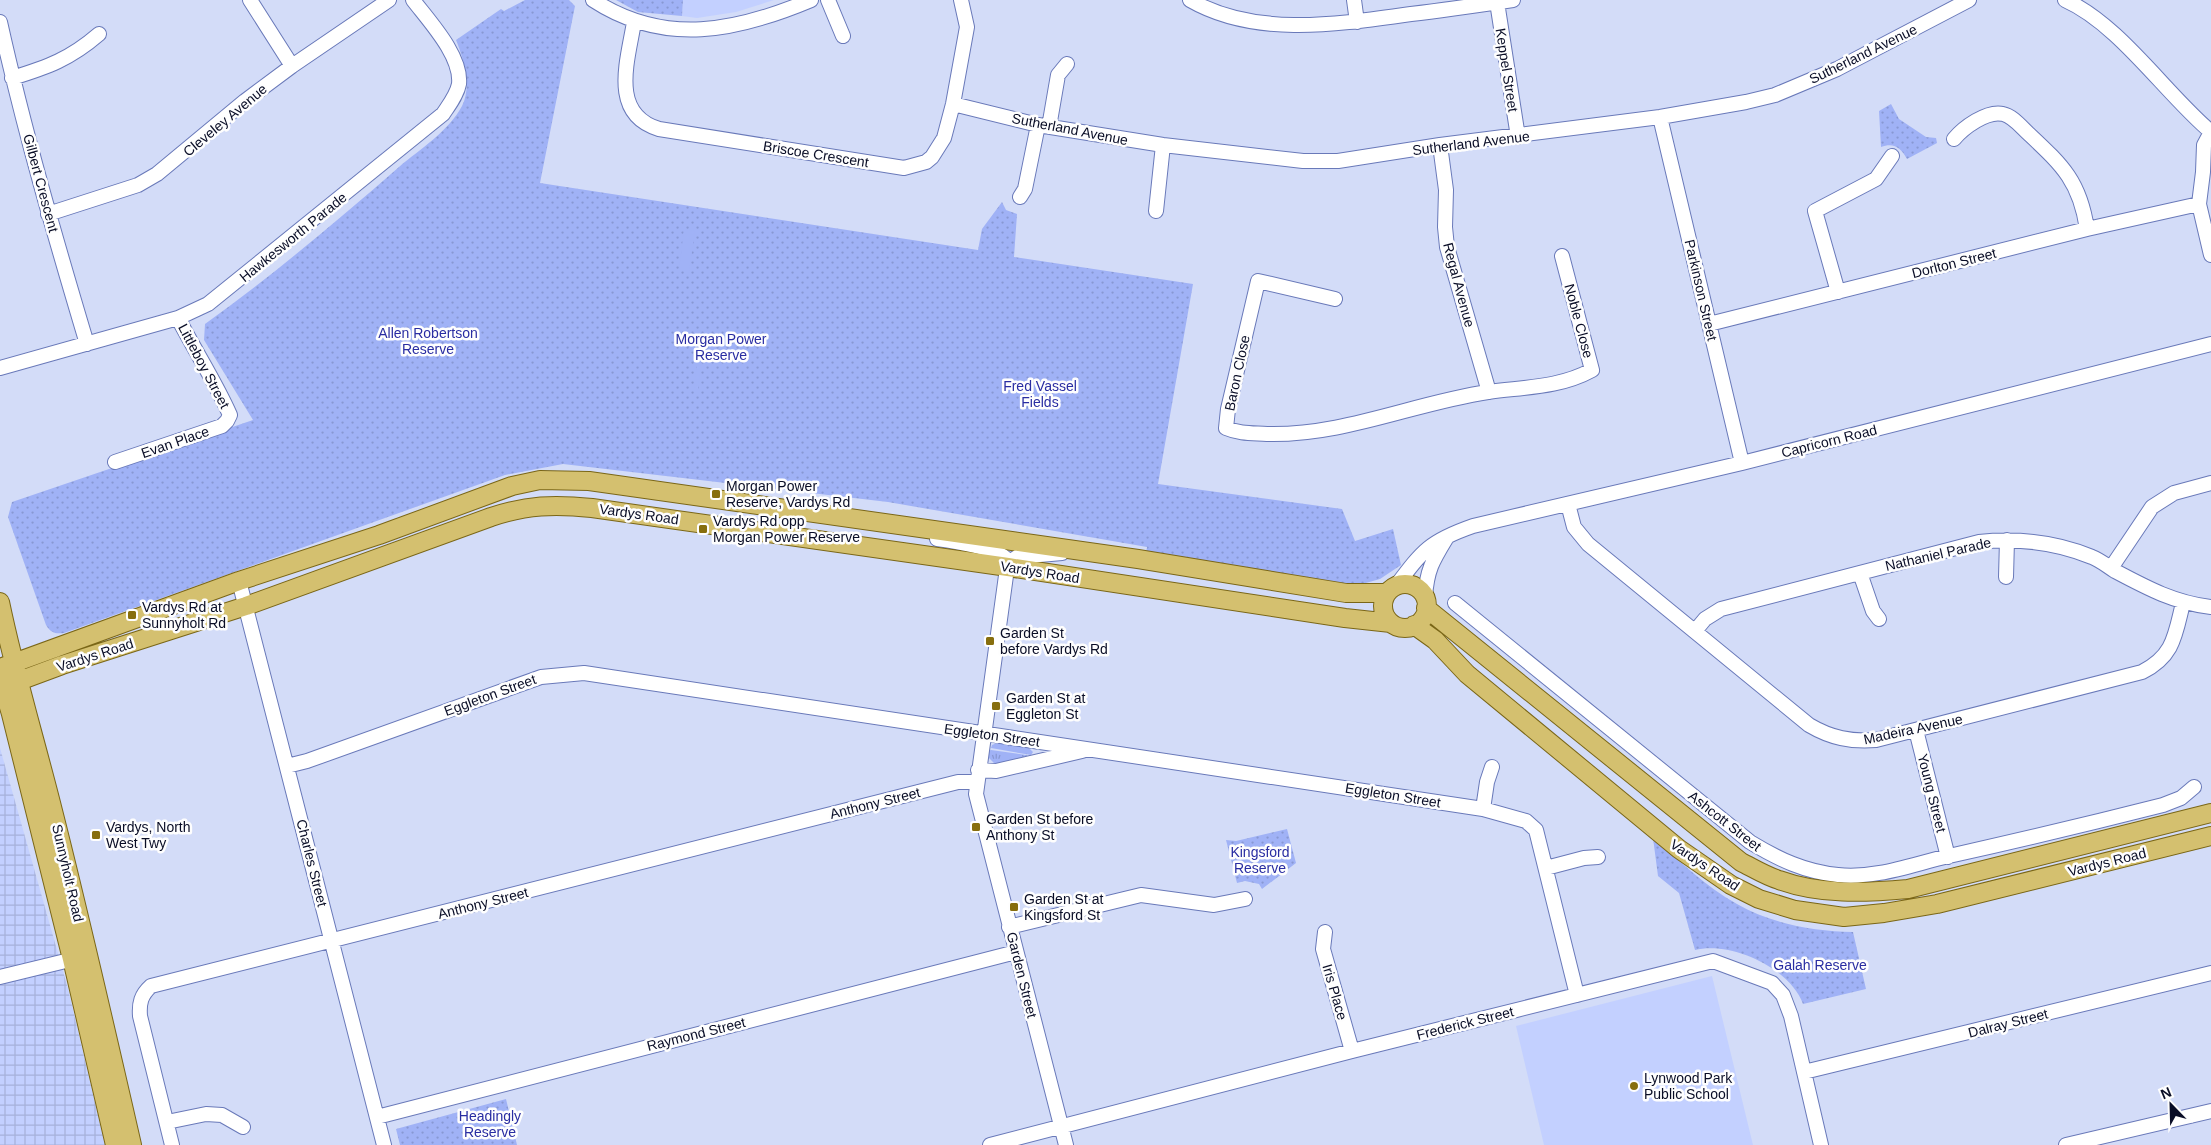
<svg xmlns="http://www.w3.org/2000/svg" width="2211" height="1145" font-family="Helvetica,sans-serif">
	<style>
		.built { fill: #c3d0ff }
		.industrial { fill: url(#industrial-grid) }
		.grass { fill: url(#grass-tufts) }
		.park { fill: url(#park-dots) }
		.pitch { fill: #a0b2f6 }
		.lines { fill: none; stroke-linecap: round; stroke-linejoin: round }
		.minor-casing { stroke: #6979b9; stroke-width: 16 }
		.major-casing { stroke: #7a6617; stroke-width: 20 }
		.minor { stroke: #fff; stroke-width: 14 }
		.major { stroke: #d4c06f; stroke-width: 18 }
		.poi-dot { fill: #876e0d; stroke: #fefefe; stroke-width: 2 }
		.labels { text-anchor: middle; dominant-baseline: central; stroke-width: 5; stroke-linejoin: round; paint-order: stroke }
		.street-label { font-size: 14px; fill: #090d26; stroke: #fefefe }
		.park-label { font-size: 14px; fill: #292da2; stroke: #fefefe }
		.poi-label { font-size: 14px; fill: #090d26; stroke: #fefefe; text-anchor: start }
	</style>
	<defs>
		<pattern id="industrial-grid" width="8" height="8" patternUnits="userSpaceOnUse" patternTransform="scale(1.25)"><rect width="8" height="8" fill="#c3d0ff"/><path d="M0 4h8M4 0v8" fill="none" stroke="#a6b1da"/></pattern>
		<pattern id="grass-tufts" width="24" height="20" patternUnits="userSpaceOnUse" patternTransform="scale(1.25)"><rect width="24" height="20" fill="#a0b2f6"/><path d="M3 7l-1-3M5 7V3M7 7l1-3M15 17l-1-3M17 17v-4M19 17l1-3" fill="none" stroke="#8898d3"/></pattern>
		<pattern id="park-dots" width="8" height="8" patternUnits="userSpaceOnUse" patternTransform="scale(1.25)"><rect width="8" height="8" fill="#a0b2f6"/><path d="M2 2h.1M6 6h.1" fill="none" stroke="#8898d3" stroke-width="1.8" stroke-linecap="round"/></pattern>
	</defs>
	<rect width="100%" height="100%" fill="#d3dcf8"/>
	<!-- built -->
	<path class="built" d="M683 0H774L736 12 697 18 682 16Z
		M1712 976 1753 1145H1544L1516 1026Z"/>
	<!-- industrial -->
	<path class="industrial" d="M0 748 68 989 105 1145H0Z"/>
	<!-- grass -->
	<path class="grass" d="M997 743 1028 747 1033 752 1031 755 991 748 992 745Z
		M991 750 1026 755 1028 756 995 764 988 757V751Z"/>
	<!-- park -->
	<path class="park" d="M525 0H569L575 6 540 183 978 250 982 229 1002 202 1006 210 1017 214 1014 257 1193 284 1158 484 1342 509 1355 541 1393 529 1401 565 1380 579 1355 586 1146 553 1147 547 888 502 563 464 505 475 64 633C55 634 51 633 46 625L8 517 12 502 253 420 204 340 205 324C272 276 337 221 399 167 420 149 449 131 462 106 472 86 464 60 456 40L501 9 504 11Z
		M616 0H683L682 16 638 12Z
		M1891 104 1899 119 1926 137 1936 138 1937 143 1907 159C1901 148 1894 142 1881 147L1879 111Z
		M1287 829 1296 863 1262 889 1259 884 1245 881 1237 883 1226 840 1236 841Z
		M1653 838C1680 861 1706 887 1737 904 1772 924 1814 931 1853 932L1866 989 1803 1004C1790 968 1731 941 1695 950L1679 893 1658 876Z
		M506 1099 517 1145H400L396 1129Z"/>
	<!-- pitch -->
	<path class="pitch" d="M684 229 695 231 689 271 679 270Z
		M699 347 703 348 698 389H694Z"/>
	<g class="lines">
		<!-- minor casing -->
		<g class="minor-casing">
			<path id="minor" d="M250 0 292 66
				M593 0C665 47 737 31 811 0
				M828 0 843 36
				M1190 0C1256 38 1340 24 1411 14 1445 10 1479 5 1513 0
				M1354 0 1357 22
				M2065 0C2119 24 2165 93 2211 132L2204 145 2203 172 2199 204 2211 255
				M1497 2 1518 137
				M0 22C24 130 55 237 87 344
				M634 22C628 60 609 114 659 129L904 168 926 162 932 157 944 138 953 104 967 27 961 0
				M12 78C48 67 70 59 99 34
				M953 104 1038 125 1163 145 1303 161H1338L1440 145 1660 117 1746 102 1775 95 1837 69 1969 0
				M1660 117 1742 463
				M1049 127 1058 75 1067 64
				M1954 139C1963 128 1987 110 2003 114 2013 116 2022 128 2030 135 2063 166 2080 182 2087 229
				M1440 145 1446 190 1445 227 1447 247 1489 392
				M1020 197 1025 189 1038 125
				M1156 211 1163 145
				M48 214 138 185 157 174 245 101 292 66 389 0
				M1838 292 1815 211 1876 179 1892 156
				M1335 299 1258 281 1228 409 1226 428C1240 434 1252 433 1267 434 1343 436 1414 403 1488 392 1524 387 1559 388 1592 370L1562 256
				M1709 324 2087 229 2199 204
				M0 368 178 318 208 304 443 114C449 105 457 95 459 84 462 56 429 21 413 0
				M115 462 222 426 227 421 230 415C215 381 195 351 178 318
				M1568 504 1574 527 1588 544 1809 725C1831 738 1851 742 1876 740L2142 672C2174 656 2175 635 2183 603
				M937 539C952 541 1001 548 1008 561L976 794 1066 1145
				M1008 567 1011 561 1017 557 1062 553
				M2111 568 2152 507 2174 493 2211 483
				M1860 573 1873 611 1879 619
				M2006 577 2007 540
				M239 581 384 1145
				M1396 586C1423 550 1430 541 1473 526L1742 463 2211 344
				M1425 597C1427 569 1433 560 1447 537
				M1455 603 1750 842C1778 859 1805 872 1838 875 1876 879 1913 864 1949 856 2021 840 2092 823 2163 805L2181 798 2194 787
				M1695 631 1705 619 1721 609 1979 542C2018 538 2056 542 2092 557 2100 560 2107 566 2115 571 2147 588 2175 603 2211 607
				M1916 730 1948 857
				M287 766 307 761 541 677 584 673 1483 809 1526 821 1536 830 1577 995
				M978 770 996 771 1082 751
				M1483 809 1487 782 1492 767
				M1546 868 1584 858 1598 857
				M1009 927 1141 895 1214 905 1245 899
				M1325 932 1323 949 1352 1051
				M0 977 82 957
				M1804 1072 2211 973
				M377 1117 1016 952
				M167 1122 206 1114 222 1115 243 1127
				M172 1145 140 1016C139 1003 141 995 151 986L958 782H976
				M990 1145 1352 1051 1713 961 1772 983 1783 995 1791 1016 1821 1145
				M2066 1145 2211 1111"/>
		</g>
		<!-- major casing -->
		<g class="major-casing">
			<path id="major" d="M1383 606a22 22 0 1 1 44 0a22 22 0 1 1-44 0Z
				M0 602C14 670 34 736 51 803 80 917 106 1031 132 1145
				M1426 608 1741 862C1753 868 1766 876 1779 880 1820 895 1864 893 1908 889L2211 813
				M1414 625 1435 640 1467 674 1679 849 1731 885 1759 899 1795 910 1844 917 1884 913 1937 904 2211 836
				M0 668 239 581 379 535 512 486 540 480 589 481 1138 559 1346 593H1387
				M0 677 11 714 72 959 115 1145
				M0 688 62 665 246 606 491 517C527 505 554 504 592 508L1008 567 1345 618 1391 623"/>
		</g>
		<!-- minor -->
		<use href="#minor" class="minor"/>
		<!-- major -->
		<use href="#major" class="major"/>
	</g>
	<!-- markers -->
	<g class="poi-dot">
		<rect x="711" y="489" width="10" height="10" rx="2.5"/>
		<rect x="698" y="524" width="10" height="10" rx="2.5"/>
		<rect x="127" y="610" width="10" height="10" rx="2.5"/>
		<rect x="985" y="636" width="10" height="10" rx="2.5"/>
		<rect x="991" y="701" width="10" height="10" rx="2.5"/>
		<rect x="971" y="822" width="10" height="10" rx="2.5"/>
		<rect x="91" y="830" width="10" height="10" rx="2.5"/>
		<rect x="1009" y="902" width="10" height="10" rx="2.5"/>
		<circle cx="1634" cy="1086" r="5"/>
	</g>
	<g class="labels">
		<!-- street labels -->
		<g class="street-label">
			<text transform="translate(1863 54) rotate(-26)">Sutherland Avenue</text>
			<text transform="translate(1507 70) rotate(81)">Keppel Street</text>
			<text transform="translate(225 120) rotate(-40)">Cleveley Avenue</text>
			<text transform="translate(1070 129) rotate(11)">Sutherland Avenue</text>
			<text transform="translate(1471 143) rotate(-7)">Sutherland Avenue</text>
			<text transform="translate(816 154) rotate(9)">Briscoe Crescent</text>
			<text transform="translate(41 183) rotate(75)">Gilbert Crescent</text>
			<text transform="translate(293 237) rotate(-39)">Hawkesworth Parade</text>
			<text transform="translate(1954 263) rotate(-14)">Dorlton Street</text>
			<text transform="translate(1459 285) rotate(75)">Regal Avenue</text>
			<text transform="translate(1701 290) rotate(77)">Parkinson Street</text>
			<text transform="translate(1579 321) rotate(75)">Noble Close</text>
			<text transform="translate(204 366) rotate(62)">Littleboy Street</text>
			<text transform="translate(1237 373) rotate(-78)">Baron Close</text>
			<text transform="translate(1829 441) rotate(-14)">Capricorn Road</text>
			<text transform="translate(175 442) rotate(-19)">Evan Place</text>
			<text transform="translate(639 514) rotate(8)">Vardys Road</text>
			<text transform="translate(1938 554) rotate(-13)">Nathaniel Parade</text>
			<text transform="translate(1040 572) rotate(9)">Vardys Road</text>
			<text transform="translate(95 655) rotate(-18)">Vardys Road</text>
			<text transform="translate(490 695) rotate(-20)">Eggleton Street</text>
			<text transform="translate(1913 729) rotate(-12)">Madeira Avenue</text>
			<text transform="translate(992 735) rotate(8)">Eggleton Street</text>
			<text transform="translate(1932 793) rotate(76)">Young Street</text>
			<text transform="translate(1393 795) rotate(9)">Eggleton Street</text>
			<text transform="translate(875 803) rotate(-14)">Anthony Street</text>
			<text transform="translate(1725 821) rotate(38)">Ashcott Street</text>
			<text transform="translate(2107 862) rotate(-14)">Vardys Road</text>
			<text transform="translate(312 863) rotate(76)">Charles Street</text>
			<text transform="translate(1705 865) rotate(34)">Vardys Road</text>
			<text transform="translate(68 873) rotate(77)">Sunnyholt Road</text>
			<text transform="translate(483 903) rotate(-14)">Anthony Street</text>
			<text transform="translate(1022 975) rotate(76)">Garden Street</text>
			<text transform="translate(1335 992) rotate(74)">Iris Place</text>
			<text transform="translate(1465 1023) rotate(-14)">Frederick Street</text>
			<text transform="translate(2008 1023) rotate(-14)">Dalray Street</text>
			<text transform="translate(696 1034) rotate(-14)">Raymond Street</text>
		</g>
		<!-- park labels -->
		<g class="park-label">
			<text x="428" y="333">Allen Robertson<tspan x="428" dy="16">Reserve</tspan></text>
			<text x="721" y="339">Morgan Power<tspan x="721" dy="16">Reserve</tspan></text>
			<text x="1040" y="386">Fred Vassel<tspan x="1040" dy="16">Fields</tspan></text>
			<text x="1260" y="852">Kingsford<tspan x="1260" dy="16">Reserve</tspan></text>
			<text x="1820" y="965">Galah Reserve</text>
			<text x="490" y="1116">Headingly<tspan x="490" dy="16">Reserve</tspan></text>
		</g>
		<!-- poi labels -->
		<g class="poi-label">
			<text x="726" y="486">Morgan Power<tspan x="726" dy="16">Reserve, Vardys Rd</tspan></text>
			<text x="713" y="521">Vardys Rd opp<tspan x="713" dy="16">Morgan Power Reserve</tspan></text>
			<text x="142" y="607">Vardys Rd at<tspan x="142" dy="16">Sunnyholt Rd</tspan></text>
			<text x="1000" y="633">Garden St<tspan x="1000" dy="16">before Vardys Rd</tspan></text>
			<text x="1006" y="698">Garden St at<tspan x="1006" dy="16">Eggleton St</tspan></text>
			<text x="986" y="819">Garden St before<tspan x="986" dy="16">Anthony St</tspan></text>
			<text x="106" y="827">Vardys, North<tspan x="106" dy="16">West Twy</tspan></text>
			<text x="1024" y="899">Garden St at<tspan x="1024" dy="16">Kingsford St</tspan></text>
			<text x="1644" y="1078">Lynwood Park<tspan x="1644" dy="16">Public School</tspan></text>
		</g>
	</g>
	<!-- north arrow -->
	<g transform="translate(2171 1105) rotate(337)" stroke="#fefefe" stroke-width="4" paint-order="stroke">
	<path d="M0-4L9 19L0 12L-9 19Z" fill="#090d26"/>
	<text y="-8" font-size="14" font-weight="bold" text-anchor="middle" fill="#090d26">N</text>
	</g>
</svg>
